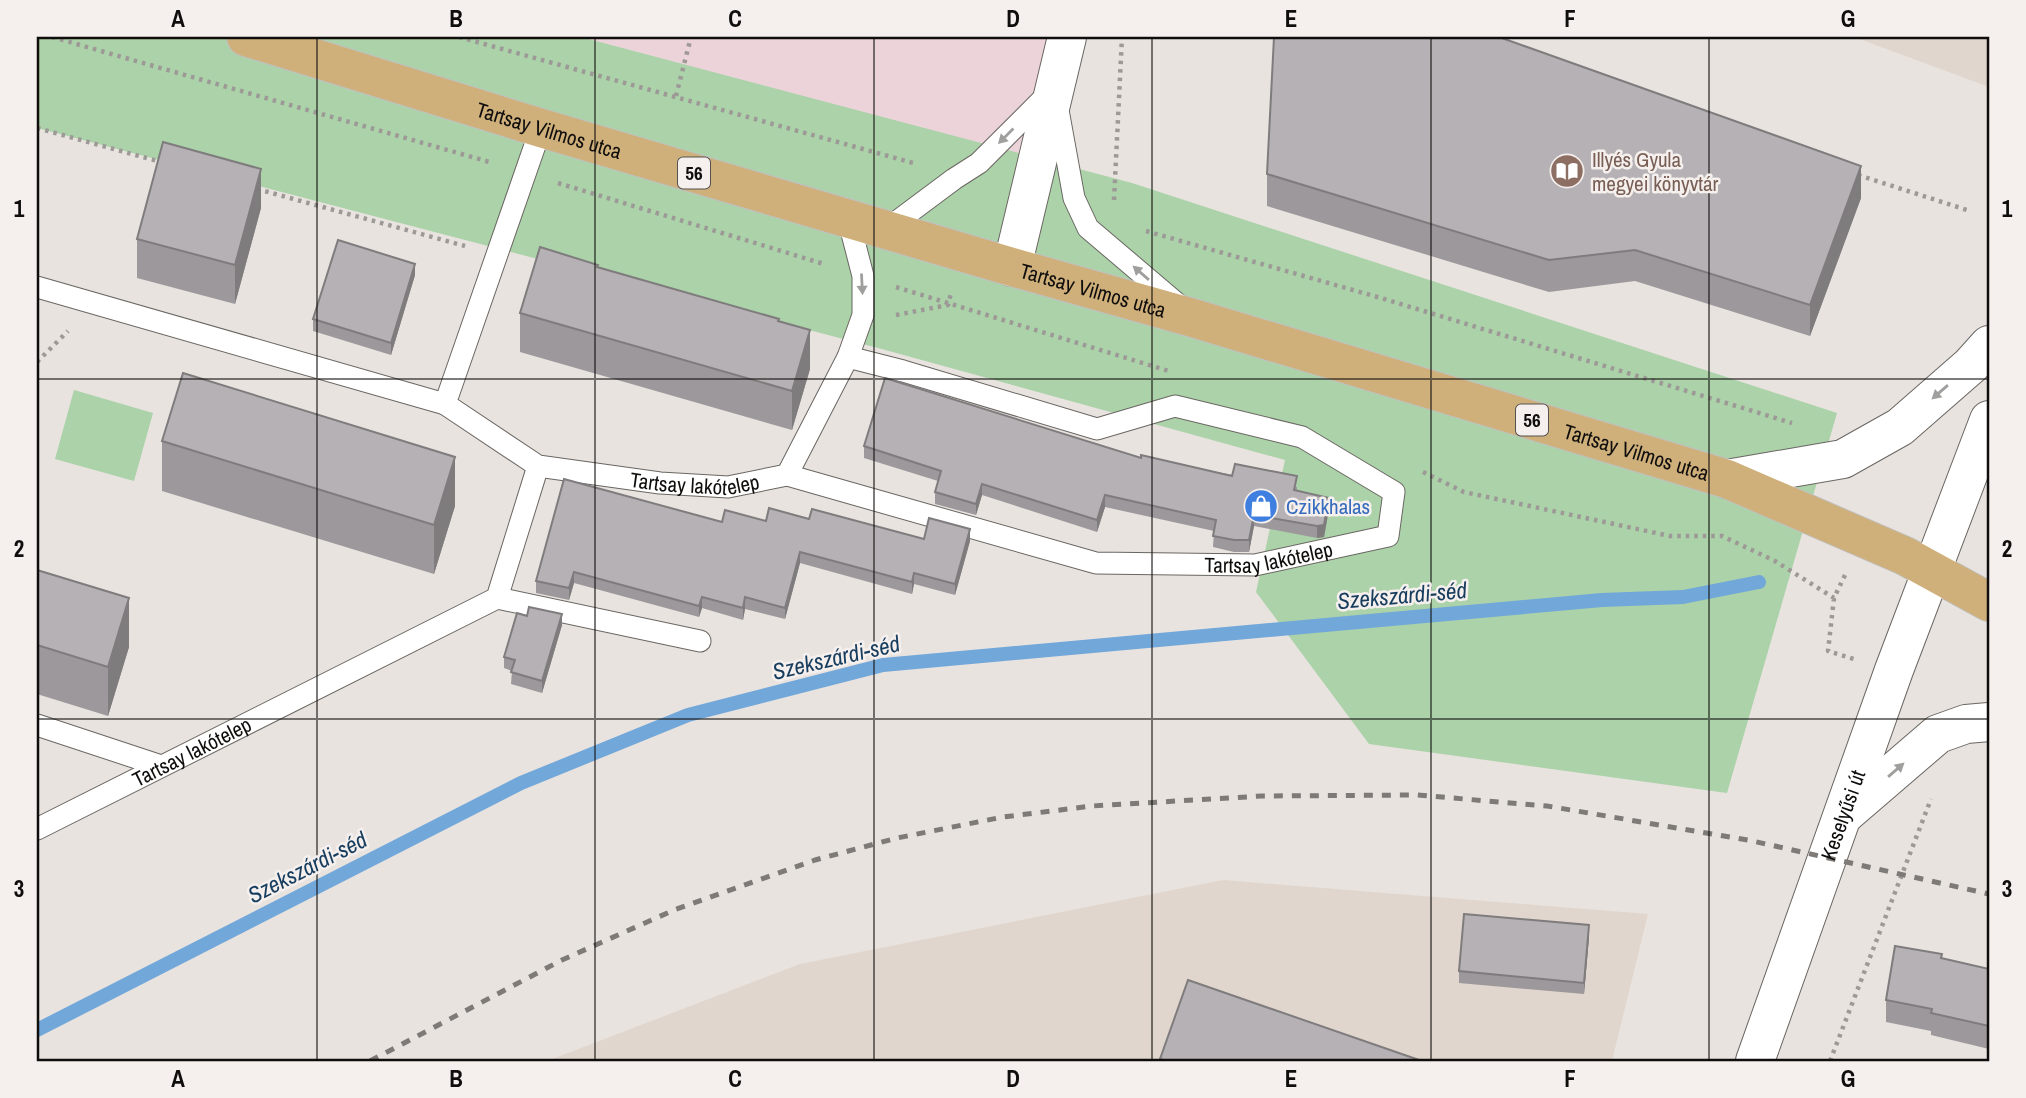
<svg xmlns="http://www.w3.org/2000/svg" width="2026" height="1098" font-family="'Archivo Narrow',sans-serif">
	<style>
		.commercial { fill: #ecd3da }
		.built { fill: #e1d6cd }
		.green { fill: #abd2a9 }
		.lines { fill: none; stroke-linecap: round; stroke-linejoin: round }
		.stream { stroke: #72a7da; stroke-width: 14 }
		.lane-casing { stroke: #6a6662; stroke-width: 23 }
		.street-casing { stroke: #6a6662; stroke-width: 40 }
		.primary-casing { stroke: #c1c0c0; stroke-width: 40 }
		.path { stroke: #9d9996; stroke-width: 4.5; stroke-dasharray: 3.5 5; stroke-linecap: butt }
		.lane { stroke: #fff; stroke-width: 21 }
		.street { stroke: #fff; stroke-width: 38 }
		.primary { stroke: #cfb07b; stroke-width: 38 }
		.rail { stroke: #7d7a77; stroke-width: 5; stroke-dasharray: 9 9; stroke-linecap: butt }
		.wall { fill: #9d989b }
		.shaded-wall { fill: #7f7c7e }
		.building { fill: #b6b1b4; stroke: #7f7c7e; stroke-width: 2 }
		.oneway { fill: #9f9f9e }
		.grid { fill: none; stroke: #100e0d; stroke-width: 2; stroke-opacity: 0.55 }
		.labels { text-anchor: middle; dominant-baseline: central; stroke-width: 5; stroke-linejoin: round; paint-order: stroke }
		.shield { fill: #f5f0ed; stroke: #555250; stroke-width: 2 }
		.shield-label { font-size: 19px; font-weight: bold; fill: #100e0d }
		.street-label { font-size: 21px; fill: #100e0d; stroke: #f5f0ed }
		.education-label { font-size: 21px; fill: #785e54; stroke: #f5f0ed; text-anchor: start }
		.shop-label { font-size: 21px; fill: #366cbe; stroke: #f5f0ed; text-anchor: start }
		.water-label { font-size: 23px; font-style: italic; fill: #163c5e; stroke: #f5f0ed }
		.neatline { fill: none; stroke: #100e0d; stroke-width: 2.5 }
		.grid-label { font-size: 23px; text-anchor: middle; font-weight: bold; fill: #100e0d }
	</style>
	<rect width="100%" height="100%" fill="#e8e3df"/>
	<!-- commercial -->
	<path class="commercial" d="M581 37H1049L1018 154Z"/>
	<!-- built -->
	<path class="built" d="M1854 37H1989V87Z
		M1223 880 1648 914 1612 1061H547L800 964Z"/>
	<!-- green -->
	<path class="green" d="M37 37H581L1132 183 1837 413 1727 793 1369 744 1256 592 1285 460 878 348 37 128Z
		M74 390 153 413 134 481 55 459Z"/>
	<g class="lines">
		<!-- stream -->
		<path class="stream" d="M37 1030 521 783 688 715 883 665 1602 600 1683 597 1759 582"/>
		<!-- lane casing -->
		<g class="lane-casing">
			<g id="lane">
				<path d="M1058 110 1074 198 1088 228 1181 307"/>
				<path id="s1" d="M541 128 445 404 538 466 660 483 728 487 787 475 1096 563 1255 565 1388 536 1394 492 1302 437 1175 406 1097 429 903 371 848 357"/>
				<path d="M887 229 954 179 979 163 1050 92"/>
				<path d="M37 287 445 404"/>
				<path d="M787 475 848 357 863 315V276L848 218"/>
				<path d="M497 598 700 641"/>
				<path d="M37 725 161 766"/>
				<path id="s2" d="M37 829 497 598 538 466"/>
			</g>
		</g>
		<!-- street casing -->
		<g class="street-casing">
			<g id="street">
				<path d="M1012 267 1067 37"/>
				<path d="M1727 479 1843 459 1900 427 1971 365 1989 345"/>
				<path d="M1846 813 1938 734 1966 724 1989 722"/>
				<path id="s3" d="M1755 1061 1894 670 1989 420"/>
			</g>
		</g>
		<!-- primary casing -->
		<g class="primary-casing">
			<g id="primary">
				<path id="s4" d="M246 37 541 128 1012 267 1193 318 1727 479 1905 556 1989 602"/>
			</g>
		</g>
		<!-- path -->
		<path class="path" d="M52 37 493 163
			M459 37 917 164
			M676 96 691 37
			M37 128 161 162
			M1858 175 1967 210
			M558 183 824 264
			M257 189 465 246
			M1114 200 1122 37
			M1146 231 1381 298 1792 423
			M896 287 1172 372
			M896 315 948 305 951 293
			M37 362 68 331
			M1423 472 1464 492 1670 536H1722L1775 561 1834 598
			M1845 575 1834 598 1828 651 1854 659
			M1830 1061 1931 799"/>
		<!-- lane -->
		<use href="#lane" class="lane"/>
		<!-- street -->
		<use href="#street" class="street"/>
		<!-- primary -->
		<use href="#primary" class="primary"/>
		<!-- rail -->
		<path class="rail" d="M370 1061 562 960 674 910 815 860 897 838 1003 817 1092 806 1262 796 1417 795 1547 806 1748 840 1989 894"/>
	</g>
	<!-- wall -->
	<path class="wall" d="M1267 174 1861 198 1810 336 1635 281 1549 292 1267 206Z
		M261 208 235 304 137 278V239Z
		M598 267 779 321 810 369 792 430 520 352V313Z
		M415 275 391 355 313 331V319Z
		M162 441 455 506 434 574 162 491Z
		M864 446 1141 458 1297 487V490L1329 509 1324 537 1317 538 1254 526 1249 552H1234L1213 547 1214 531 1105 507 1097 532 982 495 976 515 935 504V492L938 481 864 458Z
		M766 521 924 539 970 541 955 595 914 584 912 594 800 563 785 619 745 609 743 620 702 608 699 617 574 583 569 600 536 593V581L722 522Z
		M37 570 129 647 108 716 37 694Z
		M562 625 542 693 511 684 512 671 504 668V657Z
		M1589 937 1584 994 1459 983V971Z
		M1942 958 1989 969V1049L1931 1035V1031L1886 1022V1000Z"/>
	<!-- shaded-wall -->
	<path class="shaded-wall" d="M1861 166V198L1810 336V305Z
		M261 169V208L235 304V265Z
		M415 264V275L391 355V343Z
		M810 330V369L792 430V391Z
		M455 457V506L434 574V525Z
		M982 484V495L976 515V504Z
		M1105 495V507L1097 532V520Z
		M1329 498V509L1324 537 1317 538V526Z
		M1254 515V526L1249 552V540Z
		M970 529V541L955 595V584Z
		M800 552V563L785 619V608Z
		M574 572V583L569 600V588Z
		M914 573V584L912 594V582Z
		M702 597V608L699 617V606Z
		M745 597V609L743 620V608Z
		M129 598V647L108 716V667Z
		M562 614V625L542 693V681Z
		M1589 925V937L1584 994V983Z"/>
	<!-- building -->
	<path class="building" d="M1274 37H1499L1861 166 1810 305 1635 250 1549 260 1267 174Z
		M163 142 261 169 235 265 137 239Z
		M338 240 415 264 391 343 313 319Z
		M540 247 598 265 597 267 779 319 778 321 810 330 792 391 520 313Z
		M183 373 455 457 434 525 162 441Z
		M885 378 1141 458V455L1232 476 1235 464 1297 476 1294 490 1329 498 1324 525 1317 526 1254 515 1249 540H1234L1213 536 1216 520 1105 495 1097 520 982 484 976 504 935 492 941 471 864 446Z
		M564 479 722 522 725 510 766 521 769 508 809 519 812 509 924 539 929 518 970 529 955 584 914 573 912 582 800 552 785 608 745 597 743 608 702 597 699 606 574 572 569 588 536 581Z
		M37 570 129 598 108 667 37 645Z
		M529 607 562 614 542 681 511 672 515 660 504 657 517 613 527 616Z
		M1464 914 1589 925 1584 983 1459 971Z
		M1895 946 1942 954 1941 958 1989 969V1026L1931 1013 1932 1009 1886 1000Z
		M1188 980 1422 1061H1168L1160 1059Z"/>
	<!-- one-way arrows -->
	<defs><path id="oneway-solid" d="M-6-.8H1V-3.2L6.5 0L1 3.2V.8H-6Z" transform="scale(1.75)"/></defs>
	<g class="oneway">
		<use href="#oneway-solid" transform="translate(1006 136) rotate(135)"/>
		<use href="#oneway-solid" transform="translate(1141 273) rotate(-139)"/>
		<use href="#oneway-solid" transform="translate(862 284) rotate(87)"/>
		<use href="#oneway-solid" transform="translate(1940 392) rotate(139)"/>
		<use href="#oneway-solid" transform="translate(1896 770) rotate(-41)"/>
	</g>
	<!-- grid -->
	<path class="grid" d="M317 37V1061M595 37V1061M874 37V1061M1152 37V1061M1431 37V1061M1709 37V1061M37 379H1989M37 719H1989"/>
	<!-- icons -->
	<defs>
		<g id="library-disc" transform="scale(1.75)"><circle r="9.5" fill="#8d6e63" stroke="#f5f0ed"/><path d="M-6-4Q-3-5.5-.7-3.5V5Q-3 3-6 4ZM6-4Q3-5.5 .7-3.5V5Q3 3 6 4Z" fill="#fff"/></g>
		<g id="shop-disc" transform="scale(1.75)"><circle r="9.5" fill="#3f7fe0" stroke="#f5f0ed"/><path d="M-5-2.5h2.3a2.7 3.5 0 0 1 5.4 0H5L5.5 6h-11ZM-1.5-2.5h3a1.5 2.3 0 0 0-3 0Z" fill="#fff"/></g>
	</defs>
	<g fill-rule="evenodd">
		<use href="#library-disc" x="1567" y="171"/>
		<use href="#shop-disc" x="1261" y="506"/>
	</g>
	<g class="labels">
		<!-- shield labels -->
		<g class="shield">
			<rect x="678" y="157.5" width="32" height="31" rx="5"/>
			<rect x="1516" y="404.5" width="32" height="31" rx="5"/>
		</g>
		<g class="shield-label">
			<text x="694" y="173">56</text>
			<text x="1532" y="420">56</text>
		</g>
		<!-- street labels -->
		<g class="street-label">
			<text stroke="none"><textPath href="#s4" startOffset="317">Tartsay Vilmos utca</textPath></text>
			<text stroke="none"><textPath href="#s4" startOffset="884">Tartsay Vilmos utca</textPath></text>
			<text stroke="none"><textPath href="#s4" startOffset="1451">Tartsay Vilmos utca</textPath></text>
			<text stroke="none"><textPath href="#s1" startOffset="562">Tartsay lakótelep</textPath></text>
			<text stroke="none"><textPath href="#s1" startOffset="1150">Tartsay lakótelep</textPath></text>
			<text stroke="none"><textPath href="#s2" startOffset="173">Tartsay lakótelep</textPath></text>
			<text stroke="none"><textPath href="#s3" startOffset="261">Keselyűsi út</textPath></text>
		</g>
		<!-- education labels -->
		<g class="education-label">
			<text x="1592" y="159">Illyés Gyula<tspan x="1592" dy="24">megyei könyvtár</tspan></text>
		</g>
		<!-- shop labels -->
		<g class="shop-label">
			<text x="1286" y="506">Czikkhalas</text>
		</g>
		<!-- water labels -->
		<g class="water-label">
			<text transform="translate(1402 595) rotate(-5)">Szekszárdi-séd</text>
			<text transform="translate(836 657) rotate(-13)">Szekszárdi-séd</text>
			<text transform="translate(307 867) rotate(-27)">Szekszárdi-séd</text>
		</g>
	</g>
	<!-- border -->
	<rect width="2026" height="1098" fill="none" stroke="#f5f0ed" stroke-width="77"/>
	<rect x="38" y="38" width="1950" height="1022" class="neatline"/>
	<g class="grid-label">
		<text x="178" y="27">A</text>
		<text x="456" y="27">B</text>
		<text x="735" y="27">C</text>
		<text x="1013" y="27">D</text>
		<text x="1291" y="27">E</text>
		<text x="1570" y="27">F</text>
		<text x="1848" y="27">G</text>
		<text x="19" y="217">1</text>
		<text x="2007" y="217">1</text>
		<text x="19" y="557">2</text>
		<text x="2007" y="557">2</text>
		<text x="19" y="897">3</text>
		<text x="2007" y="897">3</text>
		<text x="178" y="1087">A</text>
		<text x="456" y="1087">B</text>
		<text x="735" y="1087">C</text>
		<text x="1013" y="1087">D</text>
		<text x="1291" y="1087">E</text>
		<text x="1570" y="1087">F</text>
		<text x="1848" y="1087">G</text>
	</g>
</svg>
